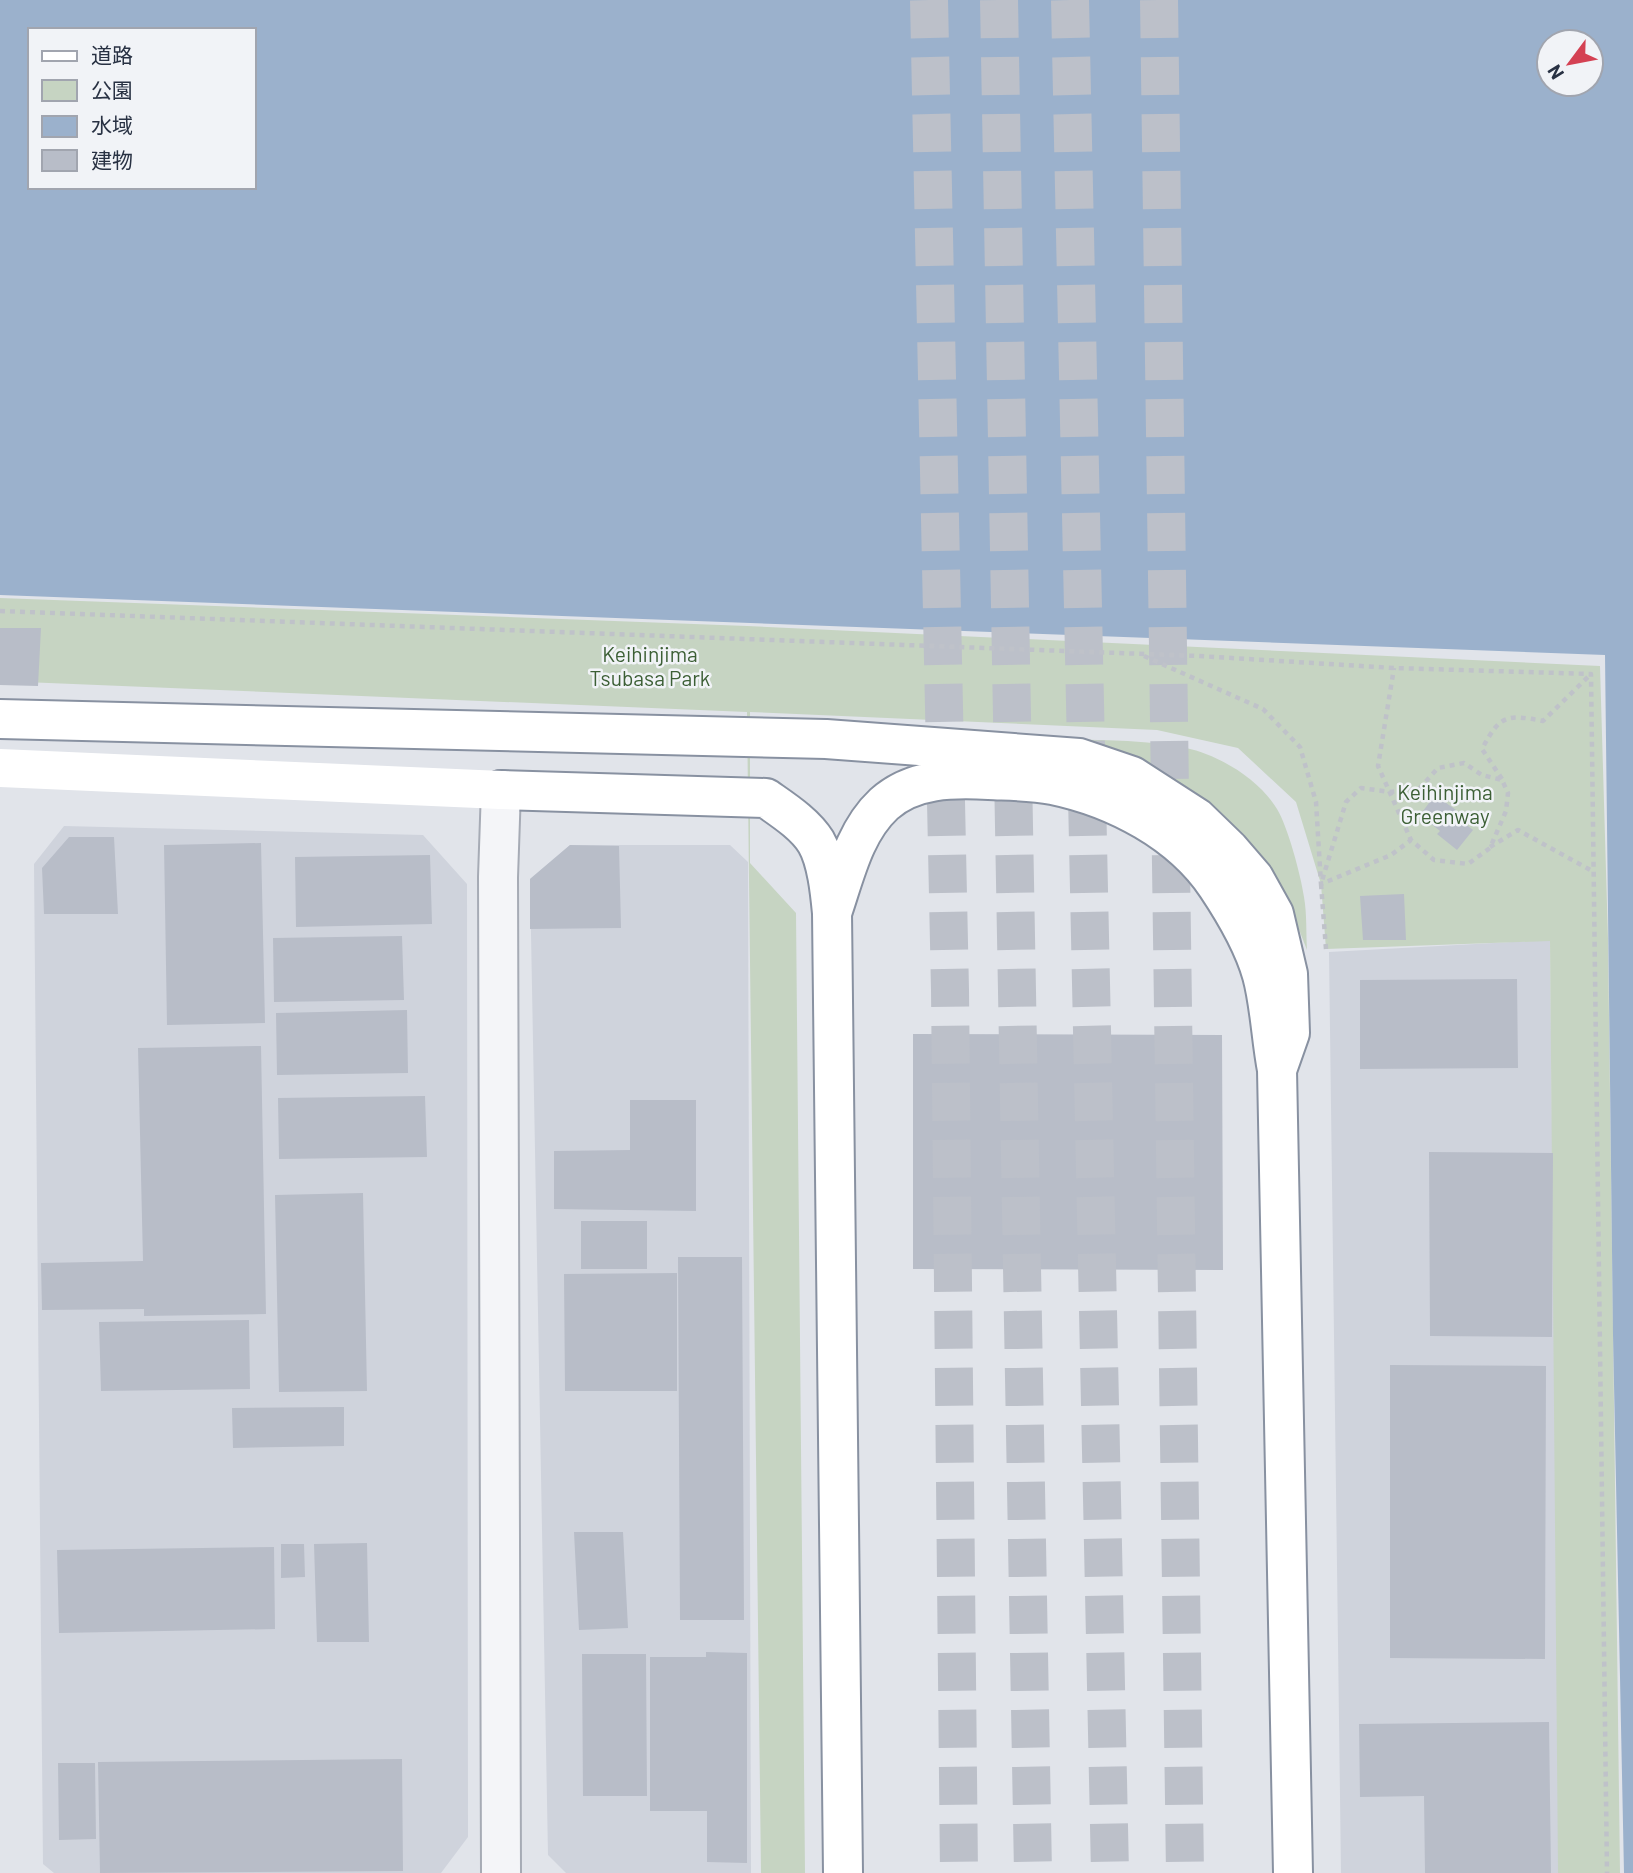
<svg xmlns="http://www.w3.org/2000/svg" width="1633" height="1873" font-family="Barlow,'Noto Sans JP',sans-serif">
	<style>
		.built { fill: #cfd3dc }
		.green { fill: #c6d4c2 }
		.water { fill: #9bb1cc; fill-rule: evenodd }
		.building { fill: #b8bdc8 }
		.lines { fill: none; stroke-linecap: round; stroke-linejoin: round }
		.highway-tunnel { stroke: #bcc0c9; stroke-width: 38; stroke-dasharray: 38 19; stroke-linecap: butt }
		.street-casing { stroke: #a6abb5; stroke-width: 42 }
		.highway-casing { stroke: #8891a1; stroke-width: 42 }
		.path { stroke: #bfc2c9; stroke-width: 4.5; stroke-dasharray: 5 5; stroke-linecap: butt }
		.street { stroke: #f4f5f8; stroke-width: 38 }
		.secondary { stroke: #fff; stroke-width: 38 }
		.highway { stroke: #fff; stroke-width: 38 }
		.labels { text-anchor: middle; dominant-baseline: central; stroke-width: 5; stroke-linejoin: round; paint-order: stroke }
		.park-label { font-size: 21px; fill: #3c5f35; stroke: #f1f3f7 }
	</style>
	<rect width="100%" height="100%" fill="#e1e4ea"/>
	<!-- built -->
	<path class="built" d="M64 826 423 835 467 884 468 1837 441 1873H54L43 1864 34 864Z
		M570 845H730L748 862 751 1873H566L548 1855 530 879Z
		M1550 940 1560 1873H1341L1329 952Z"/>
	<!-- green -->
	<path class="green" d="M0 598 747 626 1600 666 1608 939 1620 1873H1558L1550 941 1326 949 1321 884 1296 802 1238 748 1157 730 750 712V863L796 913 805 1873H761L747 712 0 681Z
		M1030 739C1081 740 1135 738 1186 748 1219 755 1259 779 1277 809 1288 827 1301 876 1304 897 1307 914 1306 933 1307 950L1289 904Z"/>
	<!-- water -->
	<path class="water" d="M0 0H1633V1873H1624L1613 1335 1605 655 0 595ZM30 30H254V187H30ZM1549 42H1591V84H1549Z"/>
	<!-- building -->
	<path class="building" d="M0 628H41L38 686 0 685Z
		M1435 795 1456 810 1453 814 1473 830 1457 850 1437 834 1440 831 1420 815Z
		M69 837H114L118 914H44L42 868Z
		M261 843 265 1023 167 1025 164 845Z
		M570 845 619 846 621 928 530 929V879Z
		M430 855 432 924 296 927 295 857Z
		M1404 894 1406 940H1363L1360 896Z
		M402 936 404 1000 274 1002 273 938Z
		M1517 979 1518 1068 1360 1069V980Z
		M407 1010 408 1073 277 1075 276 1013Z
		M913 1034 1222 1035 1223 1270 913 1269Z
		M261 1046 266 1314 144 1316V1309L42 1310 41 1263 143 1261 138 1048Z
		M425 1096 427 1157 279 1159 278 1098Z
		M630 1100H696V1211L554 1209V1151L630 1150Z
		M1429 1152 1553 1153 1552 1337 1430 1336Z
		M363 1193 367 1391 279 1392 275 1195Z
		M581 1221H647V1269H581Z
		M678 1257H742L744 1620H680Z
		M677 1273V1391H565L564 1274Z
		M249 1320 250 1389 101 1391 99 1322Z
		M1390 1365 1546 1366 1545 1659 1390 1658Z
		M344 1407V1446L233 1448 232 1408Z
		M574 1532H623L628 1628 579 1630Z
		M367 1543 369 1642H317L314 1544Z
		M281 1544H304L305 1577 281 1578Z
		M274 1547 275 1629 59 1633 57 1550Z
		M706 1652 747 1653V1863L707 1862V1811H650V1657H706Z
		M582 1654H646L647 1796H583Z
		M1549 1722 1551 1873H1425L1424 1796 1360 1797 1359 1724Z
		M402 1759 403 1871 100 1873 98 1762Z
		M58 1763H95L96 1839 59 1840Z"/>
	<g class="lines">
		<!-- highway-tunnel -->
		<path class="highway-tunnel" d="M929 0 950 990 959 1873
			M999 0 1033 1873
			M1070 0 1110 1873
			M1159 0 1185 1873"/>
		<!-- street casing -->
		<g class="street-casing">
			<path id="street" d="M501 790 498 877 501 1873"/>
		</g>
		<!-- highway casing -->
		<g class="highway-casing">
			<path id="highway" d="M0 719 826 739 1079 758 1132 776 1197 818 1229 849 1254 878 1274 914 1288 974 1290 1033 1277 1070
				M501 790 766 798C783 810 805 824 816 842 827 861 830 892 832 913L843 1873
				M832 913C845 875 854 832 884 804 913 778 953 778 989 780 1010 781 1032 781 1053 785 1115 798 1181 832 1217 886 1235 913 1253 943 1262 975 1270 1004 1271 1039 1277 1070L1293 1873"/>
		</g>
		<!-- path -->
		<path class="path" d="M0 611 1199 656 1394 668 1591 674 1607 1873
			M1144 656 1263 709 1300 747 1316 802 1321 884 1391 855 1411 840
			M1502 779 1482 749C1500 715 1506 714 1543 721L1590 675
			M1490 847 1518 830 1594 872
			M1326 949 1321 884 1346 802 1361 788 1390 792 1419 789 1438 768 1464 763 1482 775 1502 780 1508 793 1506 811 1490 848 1468 864 1434 860 1411 840 1378 766 1394 668"/>
		<!-- street -->
		<use href="#street" class="street"/>
		<!-- secondary -->
		<path class="secondary" d="M0 768 501 790"/>
		<!-- highway -->
		<use href="#highway" class="highway"/>
	</g>
	<g class="labels">
		<!-- park labels -->
		<g class="park-label">
			<text x="650" y="653">Keihinjima<tspan x="650" dy="24">Tsubasa Park</tspan></text>
			<text x="1445" y="791">Keihinjima<tspan x="1445" dy="24">Greenway</tspan></text>
		</g>
	</g>
	<!-- legend -->
	<rect x="28" y="28" width="228" height="161" fill="#f1f3f7" stroke="#a1a5af" stroke-width="2"/>
	<rect x="42" y="51" width="35" height="10" fill="#ffffff" stroke="#a1a5af" stroke-width="2"/>
	<text x="91" y="63" font-size="21" fill="#283143">道路</text>
	<rect x="42" y="80" width="35" height="21" fill="#c6d4c2" stroke="#a1a5af" stroke-width="2"/>
	<text x="91" y="98" font-size="21" fill="#283143">公園</text>
	<rect x="42" y="116" width="35" height="21" fill="#9bb1cc" stroke="#a1a5af" stroke-width="2"/>
	<text x="91" y="133" font-size="21" fill="#283143">水域</text>
	<rect x="42" y="150" width="35" height="21" fill="#b8bdc8" stroke="#a1a5af" stroke-width="2"/>
	<text x="91" y="168" font-size="21" fill="#283143">建物</text>
	<!-- north arrow -->
	<g transform="translate(1570 63) rotate(238)"><circle r="33" fill="#f1f3f7" stroke="#a1a5af" stroke-width="2"/>
	<path d="M0-5L12 26L0 18L-12 26Z" fill="#d44153"/>
	<text y="-10" font-size="19" font-weight="bold" text-anchor="middle" fill="#283143">N</text>
	</g>
</svg>
